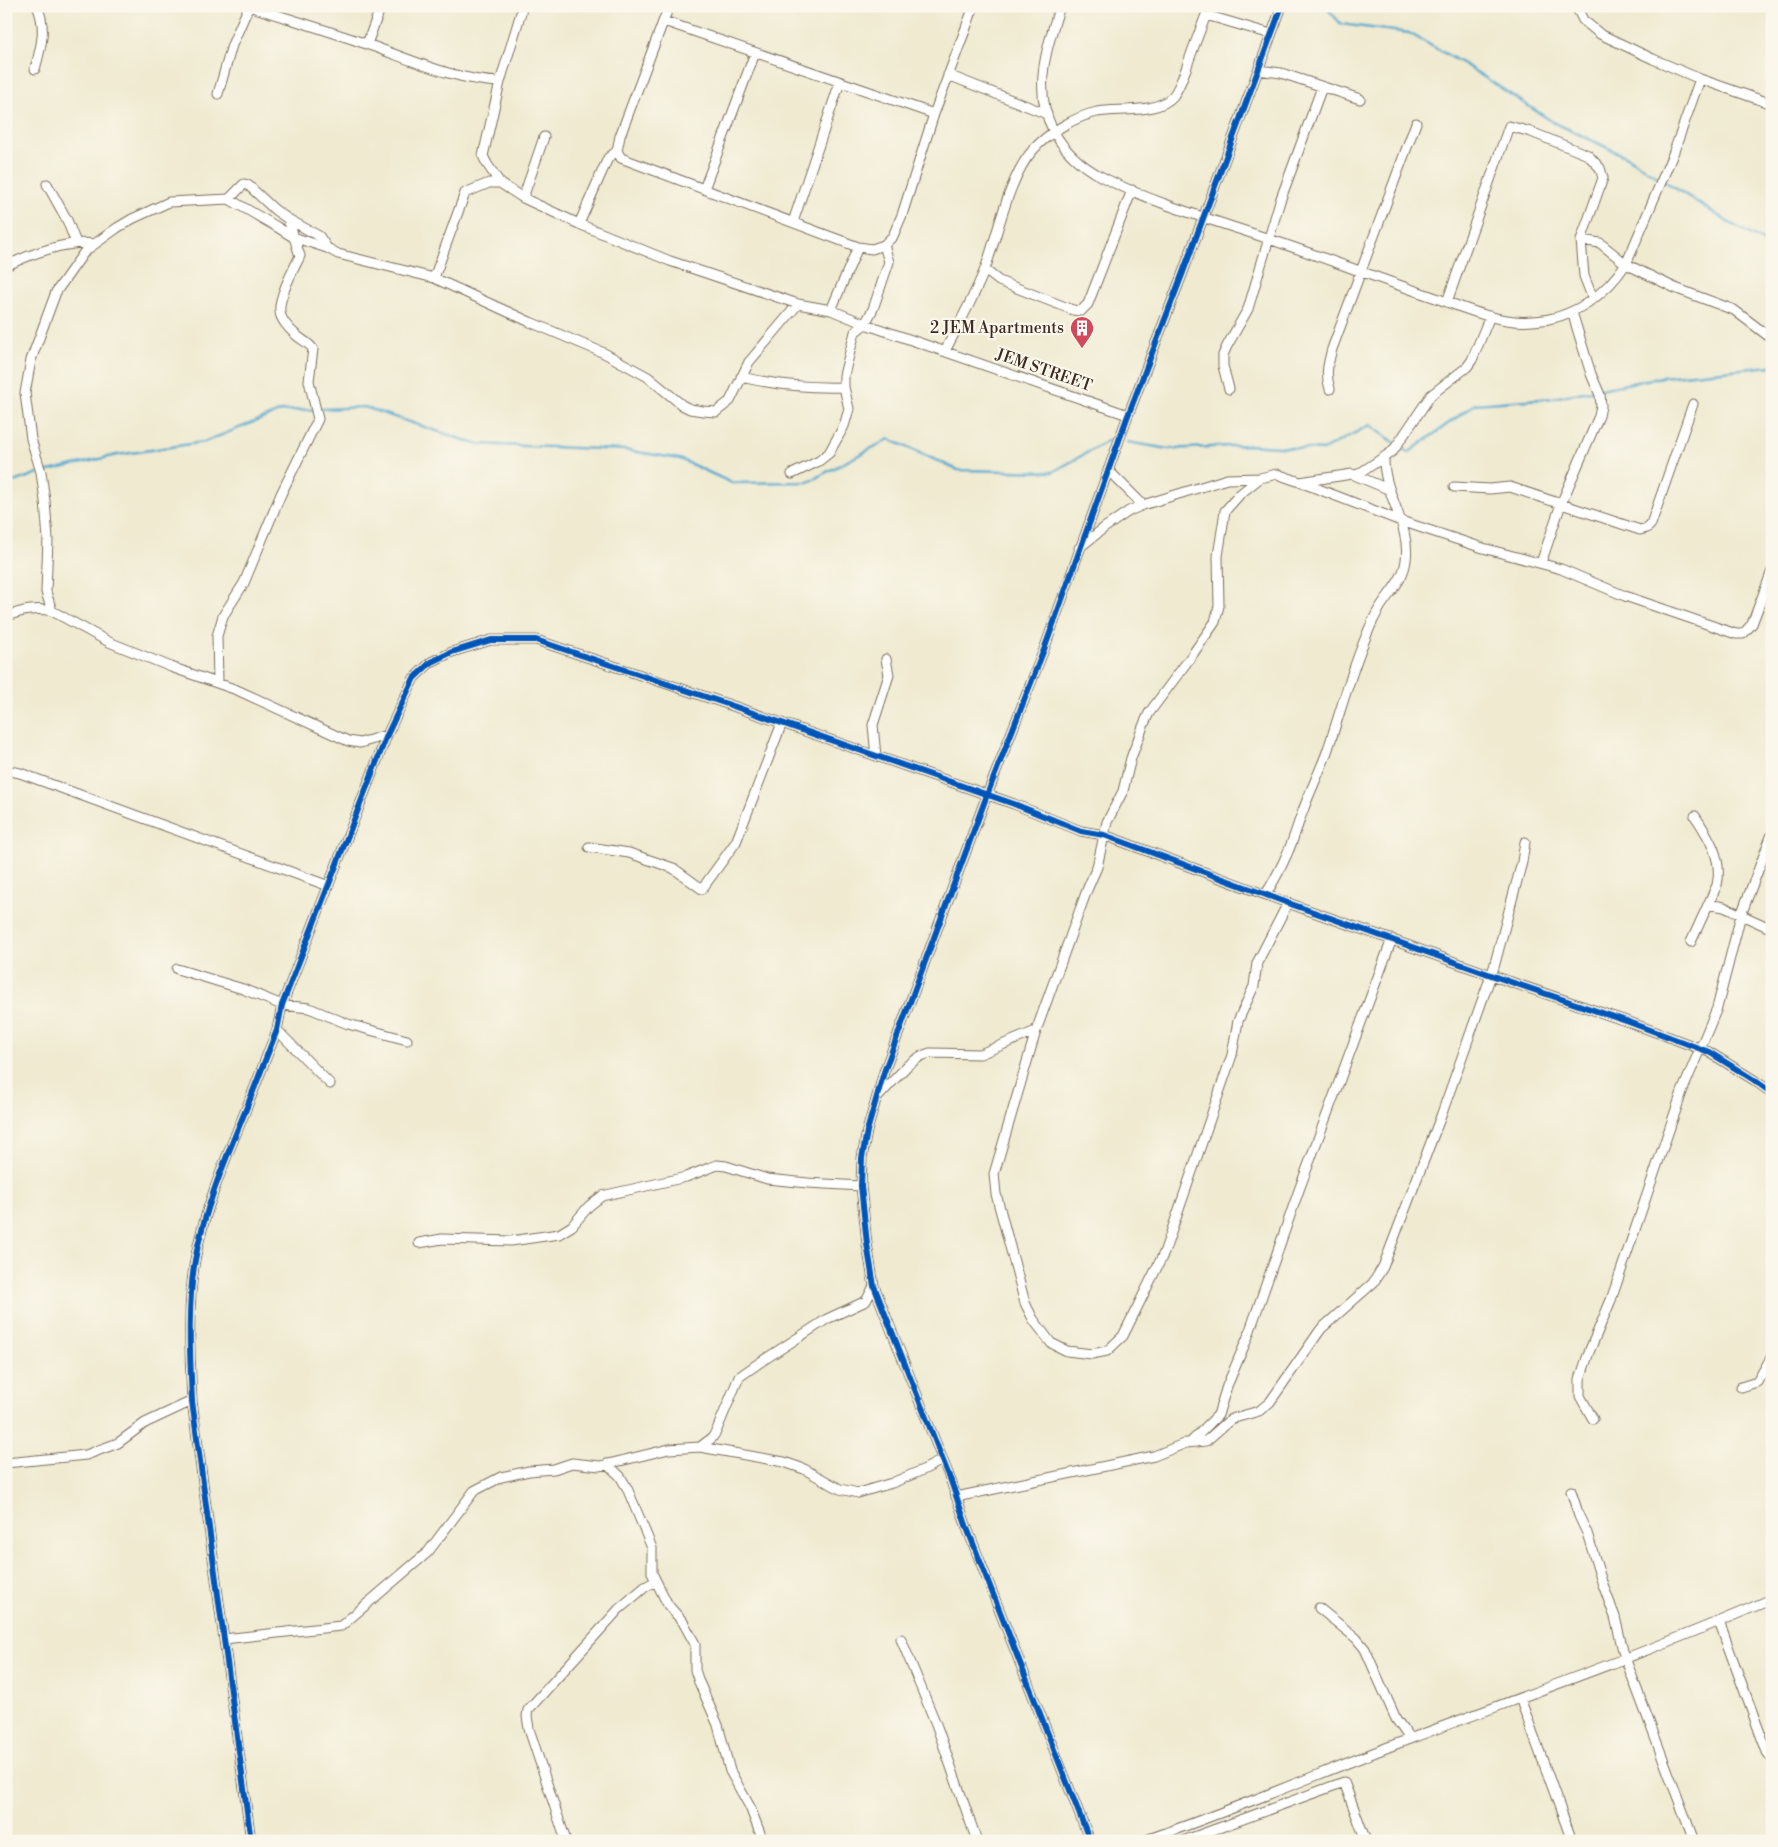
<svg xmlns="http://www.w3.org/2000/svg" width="1778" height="1847" font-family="'Libre Bodoni',serif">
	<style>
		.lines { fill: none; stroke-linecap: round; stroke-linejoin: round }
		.stream { stroke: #52a7ce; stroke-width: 2.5 }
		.street-casing { stroke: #7a6d5c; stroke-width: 11 }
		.street { stroke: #fff; stroke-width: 9 }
		.cycleway-casing { stroke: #fbf7ec; stroke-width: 9 }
		.cycleway { stroke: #0057b8; stroke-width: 6 }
		.labels { text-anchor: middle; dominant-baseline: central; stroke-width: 4.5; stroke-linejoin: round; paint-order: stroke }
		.poi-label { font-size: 16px; fill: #3b2a1e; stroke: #fbf7ec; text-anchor: end }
		.street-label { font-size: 16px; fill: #3b2a1e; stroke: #fbf7ec }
	</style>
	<rect width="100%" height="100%" fill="#fbf7ec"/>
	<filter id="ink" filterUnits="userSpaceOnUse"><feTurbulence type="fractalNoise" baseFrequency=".02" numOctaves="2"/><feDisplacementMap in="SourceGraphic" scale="10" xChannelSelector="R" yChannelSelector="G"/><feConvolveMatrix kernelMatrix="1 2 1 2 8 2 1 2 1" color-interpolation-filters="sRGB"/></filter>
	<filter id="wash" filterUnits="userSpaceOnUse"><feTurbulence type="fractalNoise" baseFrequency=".0096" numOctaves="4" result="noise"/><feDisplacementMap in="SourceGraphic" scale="20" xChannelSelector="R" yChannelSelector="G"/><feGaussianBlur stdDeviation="1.12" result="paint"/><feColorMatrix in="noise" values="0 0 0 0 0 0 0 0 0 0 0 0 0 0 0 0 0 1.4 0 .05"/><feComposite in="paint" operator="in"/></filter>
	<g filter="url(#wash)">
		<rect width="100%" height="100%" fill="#efead0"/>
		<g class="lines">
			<!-- stream -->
			<path class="stream" d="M1325 6 1341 24 1409 33 1467 66 1553 122 1627 157 1728 222 1772 246
				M1600 389 1662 377 1772 366
				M1127 442 1169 449 1249 445 1323 450 1370 425 1395 443
				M1399 446 1408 453 1475 404 1553 398 1595 390
				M44 472 117 455 204 442 282 411 364 407 476 444 625 450 680 459 732 483 808 482 889 439 958 470 1053 472 1111 439
				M6 482 17 481 38 473"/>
		</g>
	</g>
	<g filter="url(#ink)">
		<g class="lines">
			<!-- street casing -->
			<g class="street-casing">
				<path id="street" d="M249 6C289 19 330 31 369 45 412 60 454 80 500 82
					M523 6 500 82 483 156 487 164 500 183 523 198 579 224 670 261 798 304 831 310 865 324 855 332 844 375V387L849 409 844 426 829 453 819 461 792 474
					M669 6 620 136 617 151 621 158 858 247 872 249 884 245 893 236 902 215 934 114 974 6
					M1060 6C1047 46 1032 90 1053 130 1064 151 1081 166 1102 177 1155 204 1213 220 1269 239 1325 258 1380 279 1436 298 1467 309 1500 324 1533 321 1573 319 1607 294 1627 262L1673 154 1700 79
					M1576 6 1583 20 1600 34 1653 59 1700 79 1772 104
					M1206 15 1271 34
					M664 21 934 114
					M367 44 381 6
					M35 69C41 47 47 28 37 6
					M1258 70 1281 73 1360 99
					M948 75 1047 114
					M218 94 232 45 249 6
					M47 184 67 220 76 243
					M704 189 755 53
					M523 198 544 137
					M229 199 277 227 293 237 327 248
					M288 219 319 236 327 248 338 254 434 278 530 322 604 353 648 377 682 405 690 409 703 411 716 412 730 401 749 362 798 304
					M793 222 840 82
					M579 224 608 158 617 151
					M1581 240 1600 243 1626 264 1675 288 1734 310 1767 335 1772 337
					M884 245 889 262 873 309 865 324 1128 415
					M6 266C30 254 68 240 94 244
					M985 270 999 281 1073 310 1081 311 1088 304 1132 190
					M434 278 465 193 489 183H500
					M1447 302 1509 126 1531 132 1588 155 1600 168 1603 178 1581 240 1584 276 1593 299
					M831 310 858 247
					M945 351C959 324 974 297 985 269 998 234 1009 176 1033 150 1048 133 1074 117 1097 112 1119 108 1158 114 1173 96 1179 89 1182 78 1186 69 1192 51 1199 33 1206 15L1207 6
					M741 377C775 385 809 388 844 387
					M1229 389 1223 366V355L1227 346 1248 309 1280 201 1322 87
					M1330 389C1325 374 1328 364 1332 349L1416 123
					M1108 470 1143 505
					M1357 475 1393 451 1431 395 1467 367 1472 360 1490 316
					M1260 478 1240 494 1225 511 1218 556 1219 606 1215 622 1190 658 1149 713 1144 724 1131 758 1123 791 1107 822 1097 867 1087 890 1036 1031 994 1174 996 1194 1025 1303 1033 1319 1051 1343 1067 1351 1092 1354 1107 1351 1123 1336 1164 1253 1232 1055 1238 1021 1254 986 1257 963 1288 903
					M1300 482 1352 474 1388 489
					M1454 487 1490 489 1510 487 1640 530 1647 528 1651 524 1693 404
					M1079 548 1104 528 1129 511 1143 505 1227 479 1260 478 1277 474 1300 482 1401 521 1483 548 1561 569 1625 596 1736 634H1743L1752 624 1772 571
					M1541 563 1561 504 1599 416 1601 406 1600 395 1591 374 1572 312
					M52 611 46 592 48 539 45 501 41 472 31 439 25 393 31 360 56 292 85 251 117 228 132 219 169 202 229 199 244 184 248 185 275 210 288 219 300 256C294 268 278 298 280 311 280 319 289 329 295 334 301 340 308 342 313 349L309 381 318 419 281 494 244 583 223 616 217 636 218 682
					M6 616C22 611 36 607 52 611L109 642 171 667 237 690 348 741 360 743 387 735
					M876 756 873 725 889 675 886 659
					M6 770 20 773 329 886
					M589 847 629 853 673 868 702 889 736 842 782 723
					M1266 894C1274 881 1281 868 1287 854 1294 839 1298 823 1304 808 1311 789 1320 771 1327 752 1339 716 1349 679 1363 644 1368 631 1373 618 1381 606 1390 592 1404 579 1406 560 1411 525 1383 493 1384 458
					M1708 904 1724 907 1772 929
					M1691 942 1717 885C1723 859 1709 837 1695 816
					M177 969 243 989 282 1005 309 1008 348 1024 407 1040
					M277 1030 330 1084
					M878 1097 908 1065 921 1056 930 1053 980 1054 1036 1031
					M419 1243 442 1239 511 1241 559 1234 572 1226 589 1206 602 1196 686 1177 717 1165 726 1166 767 1179 808 1183 861 1186
					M1741 1387 1757 1382 1772 1356
					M1593 1419 1580 1396V1379L1589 1352 1611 1300 1682 1092 1717 1008 1741 915 1772 834
					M1191 1442 1218 1415 1227 1386 1247 1339 1299 1190 1392 939
					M700 1447 784 1462 804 1469 840 1489 858 1493 892 1483 925 1469 942 1460
					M6 1463 86 1455 118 1443 145 1423 192 1401
					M607 1464 620 1476 627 1488 652 1548V1573L668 1605 683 1622 695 1644V1670L699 1682 718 1725 730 1771 750 1807 763 1841
					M1571 1491 1579 1516 1587 1533 1602 1582 1615 1617 1624 1655 1694 1841
					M956 1497 1154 1456 1186 1443 1206 1441 1231 1419 1259 1411 1270 1402 1321 1329 1373 1283 1383 1267 1441 1116 1494 967 1522 862 1525 842
					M1319 1608 1356 1638 1365 1649 1396 1719 1410 1739
					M1719 1622 1767 1752 1772 1759
					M224 1639 341 1626 428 1552 474 1491 501 1477 529 1471 554 1469 572 1463 600 1466 669 1449 700 1447 712 1438 716 1432 739 1377 759 1363 827 1319 866 1301 874 1286
					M901 1639 936 1724 977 1841
					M1520 1698 1572 1841
					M251 1841 192 1401C190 1354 187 1307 195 1260 204 1211 223 1165 242 1119 254 1090 265 1060 277 1030L282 1005 387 735 414 678 431 662 452 652 491 640H536L733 706 1014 804 1081 831 1104 835 1288 903 1508 981 1629 1022 1709 1052 1754 1080 1772 1093
					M566 1841 529 1729 527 1716 528 1710 619 1609 645 1587 656 1581
					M1090 1841 967 1528 951 1481 874 1286 867 1244 861 1186 862 1158 867 1131 884 1072 987 795 1045 647 1127 418 1182 275 1282 6
					M1143 1841C1234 1810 1322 1772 1412 1738 1532 1693 1654 1650 1772 1599
					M1183 1841 1344 1782 1366 1841"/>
			</g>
			<!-- street -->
			<use href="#street" class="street"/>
			<!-- cycleway casing -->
			<g class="cycleway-casing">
				<path id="cycleway" d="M251 1841 192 1401C190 1354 187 1307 195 1260 204 1211 223 1165 242 1119 254 1090 265 1060 277 1030L282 1005 387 735 414 678 431 662 452 652 491 640H536L733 706 1014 804 1081 831 1104 835 1288 903 1508 981 1629 1022 1709 1052 1754 1080 1772 1093
					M1090 1841 967 1528 951 1481 874 1286 867 1244 861 1186 862 1158 867 1131 884 1072 987 795 1045 647 1127 418 1182 275 1282 6"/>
			</g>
			<!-- cycleway -->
			<use href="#cycleway" class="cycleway"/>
		</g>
	</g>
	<!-- icons -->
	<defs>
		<g id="building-pin" transform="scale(1.25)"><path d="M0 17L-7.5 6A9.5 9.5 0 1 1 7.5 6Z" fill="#d1495b" stroke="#fbf7ec"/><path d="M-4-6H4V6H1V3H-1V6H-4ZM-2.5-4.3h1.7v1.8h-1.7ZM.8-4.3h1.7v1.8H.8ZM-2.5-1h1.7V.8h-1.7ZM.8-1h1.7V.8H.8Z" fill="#fff"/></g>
	</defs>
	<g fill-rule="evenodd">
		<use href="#building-pin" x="1082" y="328"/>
	</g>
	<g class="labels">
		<!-- poi labels -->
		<g class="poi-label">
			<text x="1064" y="328">2 JEM Apartments</text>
		</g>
		<!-- street labels -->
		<g class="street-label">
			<text transform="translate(1044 370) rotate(19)">JEM STREET</text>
		</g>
	</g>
	<!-- margin -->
	<rect width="1778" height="1847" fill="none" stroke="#fbf7ec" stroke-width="25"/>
</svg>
